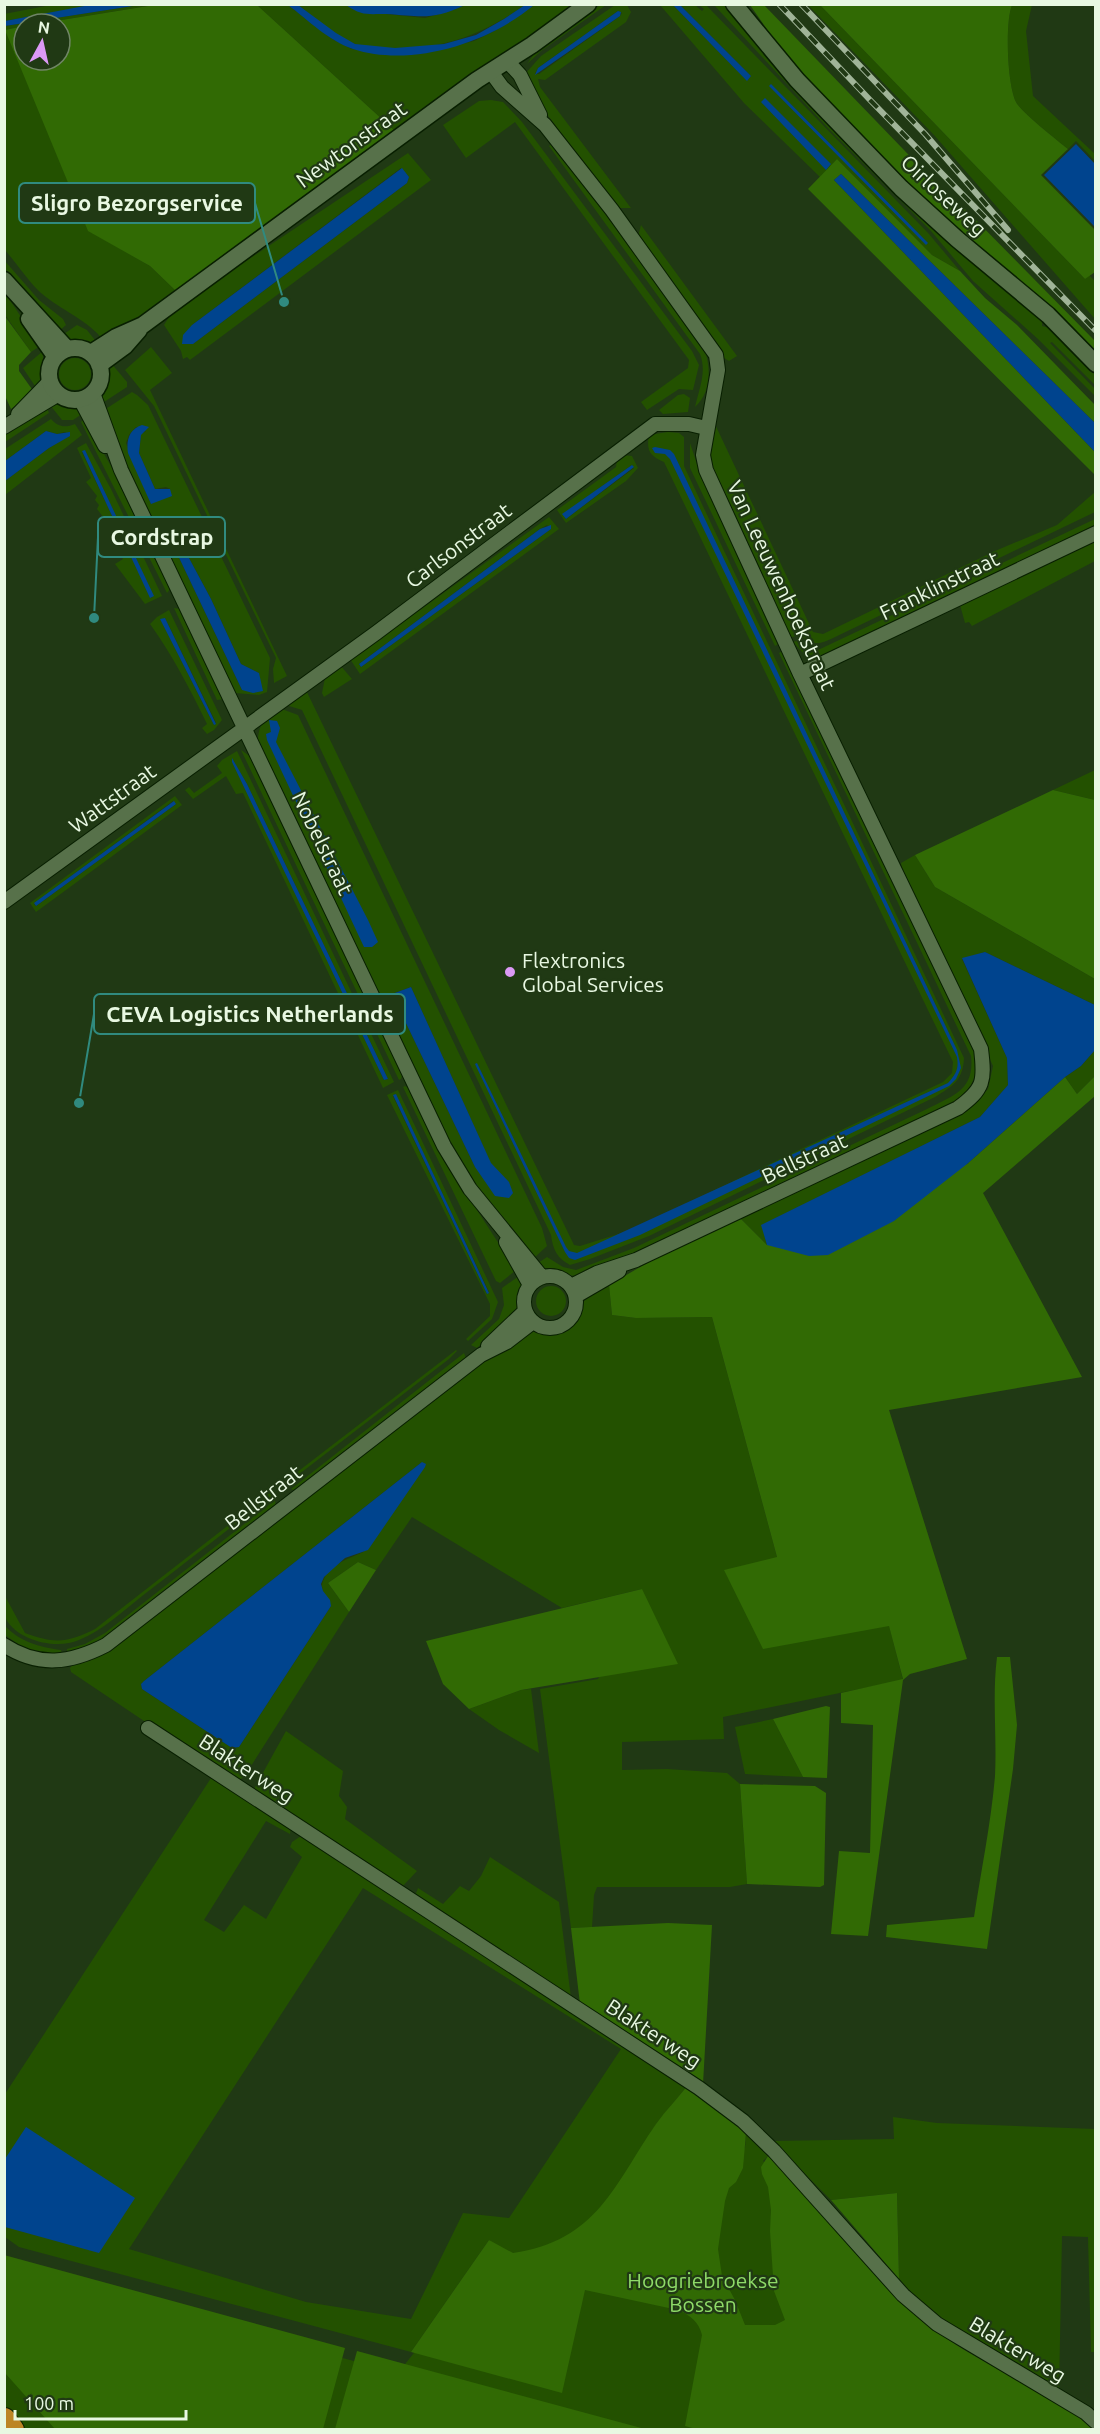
<svg xmlns="http://www.w3.org/2000/svg" width="1100" height="2434" font-family="Ubuntu,sans-serif">
	<style>
		.green { fill: #235100; fill-rule: evenodd }
		.forest { fill: #316a04 }
		.water { fill: #00448e }
		.lines { fill: none; stroke-linecap: round; stroke-linejoin: round }
		.minor-casing { stroke: #081f00; stroke-width: 16 }
		.tertiary-casing { stroke: #081f00; stroke-width: 19 }
		.motorway-casing { stroke: #081f00; stroke-width: 26 }
		.minor { stroke: #57714a; stroke-width: 14 }
		.tertiary { stroke: #57714a; stroke-width: 16 }
		.motorway { stroke: #bc8525; stroke-width: 24 }
		.rail-casing { stroke: #a0b498; stroke-width: 6 }
		.rail { stroke: #203914; stroke-width: 4; stroke-dasharray: 11; stroke-linecap: butt }
		.poi-dot { fill: #db99f5; stroke: #203914; stroke-width: 2 }
		.labels { text-anchor: middle; dominant-baseline: central; stroke-width: 4.5; stroke-linejoin: round; paint-order: stroke }
		.street-label { font-size: 21px; fill: #e8f8e2; stroke: #203914 }
		.poi-label { font-size: 21px; fill: #e8f8e2; stroke: #203914; text-anchor: start }
		.park-label { font-size: 21px; fill: #8eda68; stroke: #203914 }
		.leader { fill: none; stroke: #308a7f; stroke-width: 2 }
		.callout-dot { fill: #308a7f; stroke: #203914; stroke-width: 2 }
		.callout { fill: #203914; stroke: #308a7f; stroke-width: 2 }
		.callout-label { font-size: 22px; text-anchor: middle; font-weight: bold; fill: #e8f8e2 }
	</style>
	<rect width="100%" height="100%" fill="#203914"/>
	<!-- green -->
	<path class="green" d="M51 5H95L5 21 4 14Z
		M139 5H154L37 24H24V26L6 30 88 230 150 266 177 292 104 341C87 319 62 311 41 293 28 281 17 264 5 250V26Z
		M257 5H288L334 40 352 49 414 54 474 41 500 28 534 5H577L395 131Z
		M298 5H346L386 14 425 18 453 10 465 5H525C482 35 440 51 387 48 377 47 365 48 355 44 335 36 315 18 298 5Z
		M600 5H606L541 51 527 64 536 51Z
		M615 5H627L631 12 626 22 545 80 538 79 540 87 631 208H615L528 88 525 74 541 56ZM618 11 622 13 620 16 539 74H535L538 68Z
		M660 5H673L747 80 751 76 680 5H695L702 11 704 9 699 5H706L929 234 960 271 932 255 837 159 820 177 744 103Z
		M714 5H729L1042 319V326L1054 329 1095 371V385L1052 342 1050 343 1095 389V396L1038 339 973 281 931 231 828 128Z
		M808 5H820L1085 279 1089 275 1095 281V319L934 135Z
		M1012 5H1032L1026 31 1033 96 1095 154V161L1076 141 1068 149C1058 141 1020 111 1016 102 1007 84 1005 22 1012 5Z
		M491 100 503 102 522 122 692 351 699 365 693 390 679 389 647 410 641 402 688 368 689 360 515 122 466 158 443 125 479 101Z
		M552 144 582 181 702 343C711 363 713 391 695 407 699 389 707 372 700 354L549 146Z
		M408 153 431 180 190 360 187 357 183 359 181 351 164 325 174 309ZM401 168 409 177 407 183 193 344 192 325Z
		M641 225 737 356 729 361 721 356 637 240Z
		M4 260 39 300 63 319 66 325 58 332 5 269Z
		M4 291 40 346 31 352 5 315Z
		M77 325 87 330 98 344C86 348 71 343 61 336Z
		M151 347 172 373 150 390 287 676 274 683 273 669 276 658 154 406 125 370Z
		M43 351V376L37 389 23 368Z
		M59 374a16 16 0 1 1 32 0a16 16 0 1 1-32 0Z
		M111 363 127 382V387L101 404 100 398Z
		M132 392 137 395 148 405 270 658 267 692 259 695 235 693 142 500 104 410ZM136 427 146 431 141 434 139 453 155 489 166 487 170 489 151 504 126 443 129 435ZM192 541 189 558 211 599 241 664 259 673 242 690 173 545Z
		M684 394 690 398 688 412 663 414 659 410 678 395Z
		M60 403 75 407 82 414 73 420H62L50 405Z
		M47 408 49 413 5 442V435Z
		M51 419C58 427 65 428 75 424L82 435 5 495V481L49 448 69 436 65 432 57 434 46 431 5 461V449Z
		M84 419 119 480 171 588 167 593 81 422Z
		M713 420 813 632 823 634 995 551 1057 525 1095 492V512L831 639C805 651 812 633 790 637L711 466 710 439Z
		M668 432 679 433 684 437V466L964 1058C963 1080 953 1086 935 1097L649 1236 590 1259 570 1265C557 1258 553 1250 551 1235L302 710 286 705 305 688 574 1245 580 1246 628 1231 943 1082 952 1073 953 1062 664 462C650 456 646 451 649 435Z
		M86 443 111 489 162 596 145 604 115 564 123 559 118 551 121 549 110 533 113 530 97 509 99 505 95 500 97 496 86 482 91 478 77 448ZM85 451 153 596 151 598 82 452Z
		M690 443 698 467 780 643 775 646 690 468Z
		M623 455 632 456 638 468 626 481 566 523 557 510 616 467 617 459ZM632 465 634 468 566 519 563 514Z
		M549 517 559 529 360 674 350 659 359 650 363 651ZM547 525 551 529 361 667 359 664 540 529Z
		M1095 519V528L818 659 805 655 793 642 797 641 818 650Z
		M1095 538V561L972 626 969 622 965 623 960 605 966 601Z
		M174 608 181 609 224 699 217 700Z
		M169 610 222 720 214 730 207 734 202 728 207 724C190 689 173 656 150 624L157 617ZM165 618 216 723 214 725 161 620Z
		M782 651 976 1052C978 1077 972 1090 952 1104L643 1252 574 1276 544 1268 538 1263 547 1257 563 1267 576 1270 634 1248 927 1109C953 1096 975 1090 971 1056L779 653Z
		M340 665 352 679 324 697 322 693 325 678Z
		M279 708 298 715 542 1228 547 1246 534 1258 459 1163 258 742C258 724 265 718 279 708ZM411 987 491 1164 475 1167 392 994Z
		M241 750 251 757 403 1073 401 1079 399 1080Z
		M237 751 394 1082 383 1088 243 793 236 794 226 776 193 799 185 790 189 787 194 793 222 773 217 766 222 760ZM232 759 247 784 388 1079 384 1080Z
		M1095 770V800L1053 790Z
		M175 796 182 805 36 912 30 903ZM173 801 176 804 36 906 34 904Z
		M915 855 935 887 1095 979V1005L985 952 962 959 1007 1058 1008 1085 980 1117 762 1225 767 1245 740 1218 971 1106 988 1089 993 1066 902 869 901 863Z
		M1095 1050V1076L1077 1094 1065 1077 1081 1066Z
		M405 1086 411 1089 443 1158 516 1270 500 1283 496 1281 403 1087Z
		M398 1090 498 1302 492 1319 468 1341 466 1339 490 1316V1304L387 1095ZM395 1094 489 1292 487 1294 393 1096Z
		M519 1276C523 1286 521 1302 515 1312L477 1348 471 1345 499 1319 504 1305 502 1288Z
		M609 1285 612 1315 636 1318 712 1317 777 1557 889 1625 903 1680 723 1717 724 1739 622 1742V1770L667 1769 727 1773 740 1784 747 1884 730 1887H597L594 1895 592 1927 571 1928 540 1689 598 1679 642 1589 562 1608 412 1517 376 1570 358 1562 328 1583 349 1612 244 1777 235 1782 71 1672 70 1668 73 1664 462 1376 530 1331 559 1332 567 1328 575 1322 582 1303 591 1295ZM422 1462C414 1475 371 1548 363 1552 349 1559 330 1563 323 1581 319 1589 327 1598 331 1606L239 1747 232 1748 142 1689 141 1684 144 1681Z
		M536 1301a15 15 0 1 1 30 0a15 15 0 1 1-30 0Z
		M456 1350 457 1351 449 1359 285 1485 283 1483Z
		M464 1353 466 1358 447 1375 296 1491 291 1489Z
		M271 1492 273 1495C231 1527 189 1560 146 1593 125 1609 104 1630 79 1640 57 1650 18 1641 6 1619 3 1613 4 1603 5 1596L25 1633C55 1644 67 1643 95 1629Z
		M275 1500 276 1507 100 1642 67 1654V1649L85 1644 105 1633Z
		M4 1625C20 1642 39 1647 61 1650L62 1654C40 1657 22 1648 5 1635Z
		M531 1689 539 1753 499 1730 469 1709 521 1690Z
		M773 1719 803 1777 745 1774 735 1727Z
		M286 1731 343 1771 339 1796 347 1807 345 1819 417 1871 401 1888 254 1789Z
		M213 1775 291 1826 290 1834 266 1821 204 1920 224 1932 244 1905 266 1919 302 1857 290 1847 292 1842 304 1834 688 2085 657 2123 641 2149 745 2148 746 2133 768 2156 763 2161 923 2331 1090 2429H5L4 2266 398 2373 495 2251 489 2240 411 2352 19 2247 5 2237V2094ZM363 1888 621 2049 509 2218 463 2213 411 2319 306 2302 129 2249Z
		M490 1857 559 1902 571 1998 415 1896 418 1888 443 1904 460 1886 469 1891 481 1876Z
		M893 2117 937 2123 1095 2129V2352H1091L1088 2237 1062 2236 1059 2392 929 2312 899 2279 897 2193 831 2200 772 2141 894 2139Z"/>
	<!-- forest -->
	<path class="forest" d="M154 5H257L395 131 177 292 150 266 88 231 5 30 24 26V60H60V24H37Z
		M750 5H764L959 207 966 210 1095 341V355L948 223 825 100 789 61Z
		M820 5H1012C1005 22 1007 84 1016 102 1020 111 1058 141 1068 149L1041 175 1095 230V272L1085 279Z
		M837 159 932 255 960 271 985 298 1017 325 1095 405V423L841 174 834 180 1095 452V475L808 189Z
		M4 315 31 352 19 365V371L34 392 11 409 5 396Z
		M1053 790 1095 800V979L935 887 915 855Z
		M1095 1076V1096L983 1193 1082 1377 889 1410 967 1659 910 1674 903 1680 868 1936 831 1934 839 1851 870 1853 873 1725 841 1723V1693L903 1679 889 1626 763 1649 724 1570 777 1557 712 1317 636 1318 612 1315 609 1285 654 1259 740 1218 767 1245 967 1164 1065 1077 1077 1094Z
		M358 1562 376 1570 349 1612 328 1583Z
		M642 1589 678 1664 521 1690 469 1709 443 1684 426 1641Z
		M997 1657H1010L1017 1725 1013 1769 987 1949 886 1937 887 1925 974 1917C981 1871 991 1823 995 1776 997 1736 992 1697 997 1657Z
		M826 1706 830 1707 827 1778 803 1777 773 1719Z
		M740 1784 815 1786 826 1793 824 1885 820 1887 747 1884Z
		M668 1923 712 1925 703 2084 580 2004 571 1928Z
		M688 2085 746 2133 743 2168 736 2182 729 2188 725 2201 718 2249 722 2276 735 2300 745 2325H775L785 2320 774 2291 770 2231 771 2210 768 2187 762 2174 761 2167 768 2156 936 2331C985 2367 1044 2389 1094 2426L1095 2429H696L685 2426 702 2335C699 2322 690 2315 678 2310L585 2290 562 2393 411 2352 489 2240 513 2253C597 2241 614 2185 656 2124 666 2110 678 2098 688 2085Z
		M897 2193 899 2279 831 2200Z
		M4 2255 345 2348 323 2429H55L5 2373Z
		M357 2351 645 2429H335Z"/>
	<!-- water -->
	<path class="water" d="M95 4 139 5 5 26V21Z
		M288 5H298L336 33 355 44 395 48 444 44 476 35 504 19 525 5H534C489 43 411 68 353 49 329 41 308 20 288 5Z
		M346 5H465C432 21 420 16 386 14 367 14 362 16 346 5Z
		M673 5H680L751 76 747 81Z
		M618 11 621 12 620 16 535 75 538 68Z
		M771 84 928 243 926 245 769 86Z
		M765 98 831 164 826 170 761 102Z
		M1076 144 1095 164V227L1044 175Z
		M402 168 409 177 407 183 193 344H182L183 335 192 325Z
		M841 174 1095 423V452L834 180Z
		M142 425 149 427 141 435 139 453 155 489H170L172 496 151 504 128 453C126 441 129 429 142 425Z
		M46 431 57 434 70 432V436L49 448 5 481V461Z
		M655 447 670 450 674 454 957 1050 961 1068 956 1079 949 1086 640 1235 575 1260 569 1258 565 1252 475 1064 477 1063 566 1247 569 1251 577 1253 948 1083C956 1074 959 1069 957 1057L670 459 665 454 655 453 652 448Z
		M85 450 154 596 150 598 82 451Z
		M632 465 634 467 566 519 562 514Z
		M551 525V529L361 667 359 664 540 529Z
		M188 538 192 541 189 558 211 599 241 664 259 673 263 691 253 693 242 690 173 545Z
		M165 618 216 724 214 725 160 619Z
		M269 720 277 721 280 728 276 742 368 920 378 942 372 947H364L267 740 266 734 271 732Z
		M232 758 247 784 388 1079 384 1080 232 762Z
		M174 801 176 804 36 906 34 903Z
		M985 952 1095 1005V1050L1081 1066 1065 1077 967 1164 894 1221 828 1255 809 1256 767 1245 761 1225 980 1117 1008 1085 1007 1058 962 958Z
		M411 987 491 1163 509 1182 513 1193 509 1198 495 1196 475 1167 392 994Z
		M396 1094 489 1293 487 1294 393 1095Z
		M422 1462 426 1464 425 1467 368 1550 345 1558 324 1577 321 1584 323 1591 330 1600 331 1606 239 1747 232 1748 142 1689 141 1684 144 1681Z
		M26 2127 135 2198 99 2253 5 2227V2159Z"/>
	<g class="lines">
		<!-- minor casing -->
		<g class="minor-casing">
			<path id="minor" d="M507 61 520 75 540 115
				M491 72 502 87 545 125 612 210 716 355 718 370 703 455 706 470 800 674 981 1049C985 1081 984 1089 958 1108L636 1260 597 1273 571 1286
				M93 393 121 470 444 1146 470 1189 542 1277
				M80 399 105 446
				M18 414 50 381
				M4 427 59 394
				M800 674 1096 533
				M4 902 376 633 655 424H689L706 428
				M506 1242 530 1285
				M524 1302a26 26 0 1 1 52 0a26 26 0 1 1-52 0Z
				M576 1296 619 1271
				M488 1346 525 1311
				M4 1645C39 1668 71 1663 106 1645L481 1355 507 1342 533 1322
				M148 1728 699 2088 743 2121 774 2151 903 2295 937 2324 1086 2413 1096 2422"/>
		</g>
		<!-- tertiary casing -->
		<g class="tertiary-casing">
			<path id="tertiary" d="M734 4 797 80 901 188 957 239 1048 315 1096 364
				M4 280 67 349
				M29 319 55 356
				M49 374a26 26 0 1 1 52 0a26 26 0 1 1-52 0Z
				M91 353 116 337 143 325 477 80 532 45 588 4
				M99 365 125 346 139 330"/>
		</g>
		<!-- motorway casing -->
		<g class="motorway-casing">
			<path id="motorway" d="M4 2420 12 2430"/>
		</g>
		<!-- minor -->
		<use href="#minor" class="minor"/>
		<!-- tertiary -->
		<use href="#tertiary" class="tertiary"/>
		<!-- motorway -->
		<use href="#motorway" class="motorway"/>
		<!-- rail casing -->
		<g class="rail-casing">
			<path id="rail" d="M779 4 871 101 1096 331
				M801 4 925 134 1008 230"/>
		</g>
		<!-- rail -->
		<use href="#rail" class="rail"/>
	</g>
	<!-- markers -->
	<circle class="poi-dot" cx="510" cy="972" r="6"/>
	<g class="labels">
		<!-- street labels -->
		<g class="street-label">
			<text transform="translate(351 144) rotate(-36)">Newtonstraat</text>
			<text transform="translate(944 195) rotate(43)">Oirloseweg</text>
			<text transform="translate(458 545) rotate(-37)">Carlsonstraat</text>
			<text transform="translate(782 585) rotate(65)">Van Leeuwenhoekstraat</text>
			<text transform="translate(939 585) rotate(-26)">Franklinstraat</text>
			<text transform="translate(112 798) rotate(-36)">Wattstraat</text>
			<text transform="translate(323 843) rotate(64)">Nobelstraat</text>
			<text transform="translate(804 1158) rotate(-25)">Bellstraat</text>
			<text transform="translate(263 1497) rotate(-38)">Bellstraat</text>
			<text transform="translate(247 1768) rotate(33)">Blakterweg</text>
			<text transform="translate(654 2033) rotate(33)">Blakterweg</text>
			<text transform="translate(1018 2349) rotate(31)">Blakterweg</text>
		</g>
		<!-- poi labels -->
		<g class="poi-label">
			<text x="522" y="960">Flextronics<tspan x="522" dy="24">Global Services</tspan></text>
		</g>
		<!-- park labels -->
		<g class="park-label">
			<text x="703" y="2280">Hoogriebroekse<tspan x="703" dy="24">Bossen</tspan></text>
		</g>
	</g>
	<!-- callouts -->
	<path class="leader" d="M284 302L255 203M94 618L98 537M79 1103L94 1014"/>
	<g class="callout-dot">
		<circle cx="284" cy="302" r="6"/>
		<circle cx="94" cy="618" r="6"/>
		<circle cx="79" cy="1103" r="6"/>
	</g>
	<g class="callout">
		<rect x="19" y="183" width="236" height="40" rx="6"/>
		<rect x="98" y="517" width="127" height="40" rx="6"/>
		<rect x="94" y="994" width="311" height="40" rx="6"/>
	</g>
	<g class="callout-label">
		<text x="137" y="211">Sligro Bezorgservice</text>
		<text x="162" y="545">Cordstrap</text>
		<text x="250" y="1022">CEVA Logistics Netherlands</text>
	</g>
	<!-- border -->
	<rect width="1100" height="2434" fill="none" stroke="#e8f8e2" stroke-width="12"/>
	<!-- north arrow -->
	<g transform="translate(42 42) rotate(8)"><circle r="28" fill="#203914" stroke="#708566" stroke-width="1.5"/>
	<path d="M0-4.5L10 22L0 15L-10 22Z" fill="#db99f5"/>
	<text y="-9" font-size="16" font-weight="bold" text-anchor="middle" fill="#e8f8e2">N</text>
	</g>
	<!-- scale -->
	<path d="M15 2410v9h171v-9" fill="none" stroke="#e8f8e2" stroke-width="3"/>
	<text x="24" y="2410" font-size="18" fill="#e8f8e2" stroke="#203914" stroke-width="4.5" paint-order="stroke">100 m</text>
</svg>
